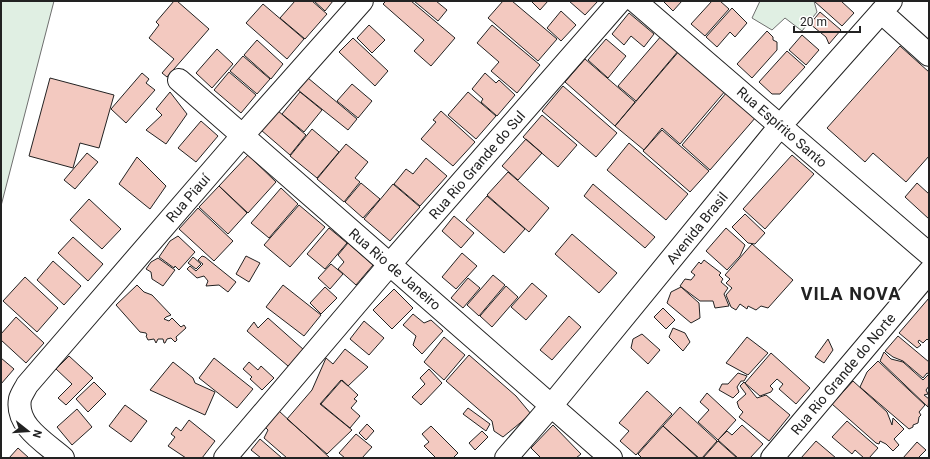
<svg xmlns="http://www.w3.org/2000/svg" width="930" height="459" font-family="Roboto,sans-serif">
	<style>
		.green { fill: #e0efe3; stroke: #6f6f6f }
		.building { fill: #f3c9c0; stroke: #222 }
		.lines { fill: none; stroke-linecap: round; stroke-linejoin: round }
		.minor-casing { stroke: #222; stroke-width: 24 }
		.minor { stroke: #fff; stroke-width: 22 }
		.labels { text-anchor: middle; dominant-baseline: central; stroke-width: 3; stroke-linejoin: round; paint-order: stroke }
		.street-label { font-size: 14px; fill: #222; stroke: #fff }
		.district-label { font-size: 18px; font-weight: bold; letter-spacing: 1px; fill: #222; stroke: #fff }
	</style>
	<rect width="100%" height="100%" fill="#fff"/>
	<!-- green -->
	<path class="green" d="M1 1H54L1 206Z
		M760 1H814L817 12 802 31 785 18 772 30 752 18Z"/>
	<!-- building -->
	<path class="building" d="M174 1H177L209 29 167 77 162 73 174 59 149 38 159 25 156 22Z
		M295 1H312L327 14 305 39 280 18Z
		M314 1H333L325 11Z
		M386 1H411L455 38 431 66 414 51 424 40 383 4Z
		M414 1H436L447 10 438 21Z
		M503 1H512L557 39 538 61 488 18Z
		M531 1H548L540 10Z
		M569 1H598L585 15Z
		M663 1H682L673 11Z
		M712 1H720L729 9 705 36 691 24Z
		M814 1H841L854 13 842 26Z
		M263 4 304 39 287 59 246 23Z
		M732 8 747 23 735 37 730 32 717 47 706 37Z
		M561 11 576 25 561 41 547 28Z
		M820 12 841 30 829 44 826 37 810 24Z
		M629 13 654 34 644 47 631 36 624 45 612 34Z
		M369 25 385 40 372 53 357 38Z
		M492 25 540 65 517 93 491 71 499 62 477 43Z
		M767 31 773 37V40L777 42V50L752 78 737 64Z
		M662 35 679 50 636 101 618 86Z
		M802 35 819 50 806 65 789 50Z
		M353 38 388 71 375 86 339 52Z
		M606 39 626 56 608 78 588 60Z
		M257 40 283 64 271 79 244 55Z
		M900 46 929 72V156L906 182 873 153 865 162 827 128Z
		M217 49 233 64 212 88 196 73Z
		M680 50 726 90 680 144 662 128 644 150 615 126Z
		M787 51 805 67 780 94H772L759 82Z
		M243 56 270 79 257 94 230 71Z
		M585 59 635 102 615 126 565 82Z
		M229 72 256 95 241 113 214 90Z
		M142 73 149 79 146 83 155 90 126 123 111 109Z
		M485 73 496 83 499 80 515 95 497 116 481 102 483 99 472 89Z
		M50 78 114 95 99 148 80 143 73 168 29 156Z
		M308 78 357 119 348 130 298 90Z
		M352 84 372 101 358 118 337 101Z
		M563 86 617 133 596 157 542 111Z
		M170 92 187 114 166 144 146 130 162 115 156 109Z
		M300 92 322 110 304 132 282 114Z
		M468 92 496 116 476 139 448 115Z
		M727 92 756 117 710 170 682 145Z
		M277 110 306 135 290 155 261 130Z
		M441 111 475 142 453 166 421 139 436 122 433 120Z
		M542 115 577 145 558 167 523 137Z
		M201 121 218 136 196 162 178 148Z
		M312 129 339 152 317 178 290 156Z
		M662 130 709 171 690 192 643 151Z
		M526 139 542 153 518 180 502 166Z
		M629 143 688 194 666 220 607 170Z
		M346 144 368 162 355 178 360 182 344 202 317 179Z
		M87 153 98 162 75 189 64 180Z
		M248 155 276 182 248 213 219 186Z
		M792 155 814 174 765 229 743 209Z
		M137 157 166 186 150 209 119 184Z
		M426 158 447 176 420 206 394 184 406 169 413 174Z
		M508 172 549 208 529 232 487 195Z
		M361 183 380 199 363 218 345 202Z
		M917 183 929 194V219L905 197Z
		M393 184 420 207 390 241 364 219Z
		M593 184 655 237 645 248 584 196Z
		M219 186 247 213 228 234 199 207Z
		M281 188 298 204 269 238 251 223Z
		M487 196 525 229 504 253 466 220Z
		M89 199 121 229 102 249 70 220Z
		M299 205 325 227 290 267 264 245Z
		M198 208 233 241 214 261 179 229Z
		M745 214 765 233 755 244 748 243 732 227Z
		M454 216 474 233 461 248 442 231Z
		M329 228 347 243 325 269 307 254Z
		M726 228 745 245 740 256 727 270 706 251Z
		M572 234 617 273 599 293 555 254Z
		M178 236 195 252 179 270 175 266 174 268 159 257 170 241Z
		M73 237 103 264 88 281 58 253Z
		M348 243 373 265 356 285 338 269 344 262 338 255Z
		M752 244 793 280 768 308 761 306 756 310 748 306 747 309 740 304 736 310 731 307 726 295 732 288 726 283 730 279 725 275Z
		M462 253 477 266 456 289 442 277Z
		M202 256 205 257 236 282 228 292 219 285 206 286 208 281 204 276 197 278 187 269 190 266 196 271 203 264 198 260Z
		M246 256 260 263 249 282 236 274Z
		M193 257 201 264 196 269 188 263Z
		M158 258 175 270 163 286 152 279 151 272 146 269 151 262Z
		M704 260 721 273 719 275 723 279 721 282 728 288 724 294 729 306 715 308 713 301H700L680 286 685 279 691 280 695 275 691 272 699 262 701 264Z
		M53 261 81 286 64 305 37 280Z
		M331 264 343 274 330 289 318 278Z
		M493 275 505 285 479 316 467 305Z
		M25 277 58 308 37 332 3 301Z
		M468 278 480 288 463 308 451 298Z
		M532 283 547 296 526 320 511 307Z
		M137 285 144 292 152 295 171 315 166 317 164 319 169 321 172 318 181 327 184 325 186 328 176 337 177 340 175 342 171 338 167 339 165 343H164L163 339H158L156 343 154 339 148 340 146 336 147 335 146 333 140 332 116 305Z
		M283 285 321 315 304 336 266 307Z
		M506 286 518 297 492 327 480 316Z
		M325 287 337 298 321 314 310 303Z
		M681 287 699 303 700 318 691 323 667 303 671 292Z
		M394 289 413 308 392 329 373 310Z
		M929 298V341L927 339 923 343 919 340 918 342 921 345 917 348 899 333Z
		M663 308 675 320 666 329 654 317Z
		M413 314 424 323 431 320 443 331 422 354 413 345 416 336 403 325Z
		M569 316 581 327 552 360 540 350Z
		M16 317 44 343 26 363 1 340V334Z
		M268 318 304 350 288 366 247 331 254 322 258 328Z
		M364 321 384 338 369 355 350 339Z
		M673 328 685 333 690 342 683 351 669 337Z
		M642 334 660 350 648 364 631 348 633 339Z
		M898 336 929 362V374L927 373 923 378 903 361 893 357 885 351Z
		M444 337 465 355 444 380 424 362Z
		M747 337 768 353 748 375 726 363Z
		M828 339 833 350 824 363 815 357Z
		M345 349 368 367 348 386 341 380 320 404 352 430 327 454 287 419 312 390 326 358 333 364Z
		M884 352 891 359 903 362 923 380 928 375 929 377V386L926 390 928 394 924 395 929 399 928 407 880 361Z
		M771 353 810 388 796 404 779 389 783 384 777 379 770 386 773 389 771 392 760 396 745 383Z
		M469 355 516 396 531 414 503 437 494 431 492 421 446 381Z
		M69 356 93 378 66 405 58 398 72 384 56 369Z
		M1 358 14 369 1 384Z
		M214 358 253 389 237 408 199 378Z
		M878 361 925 405 919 412 921 415 919 417 918 423 913 425V427L909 429 860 387 867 372Z
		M173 362 193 378 195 383 215 392 205 415 150 390Z
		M249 362 258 370 261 366 274 378 262 390 250 379 252 377 243 369Z
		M429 369 442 383 421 405 412 397 425 384 420 378Z
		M738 373 747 376 744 381H741L737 387 739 392 733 398 719 390 722 384H728Z
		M342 380 358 395 354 399 357 401 351 408 360 416 350 428 321 404Z
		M853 381 887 412 892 425 893 418 904 429 894 439 899 445 893 451 886 444 880 441 879 444 876 443 832 404Z
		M94 382 106 394 88 412 76 399Z
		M744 382 757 398 766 395 790 415 769 441 739 417 743 412 739 408 737 402 746 394 740 386Z
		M647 391 672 414 636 455 620 441 629 431 619 423Z
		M707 393 736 420 718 440 698 422 709 410 700 402Z
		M125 405 147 421 131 442 109 426Z
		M680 407 717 441 702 458H699L663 426Z
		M468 408 490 424 486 431 463 414Z
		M77 409 92 427 72 445 57 427Z
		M279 411 330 458H287L264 438 268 430 265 427Z
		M189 420 215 441 202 458H186L168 446 175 437 171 434 176 427 181 431Z
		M847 421 878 448 869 458H864L855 450 852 454 832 437Z
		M367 424 374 431 366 440 359 433Z
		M553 425 581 454 576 458H541L531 448Z
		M742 425 763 444 750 458H738L718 440 727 431 732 435Z
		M431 426 458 453 453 458H436L424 446 429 442 422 434Z
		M663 426 698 458H642L638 454Z
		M482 431 488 437 475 450 469 443Z
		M356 434 372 447 362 458H345L339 453Z
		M260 439 282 458H261L251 450Z
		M718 441 737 458H703Z
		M816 441 836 458H801Z
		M917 442 926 450 918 458H903Z
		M18 448 29 458H9Z"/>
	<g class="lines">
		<!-- minor casing -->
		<g class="minor-casing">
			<path id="minor" d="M635 1 929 254
				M881 12 929 55
				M179 80 611 458
				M63 458C46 443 15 426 20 399 21 395 25 389 27 385L243 135 362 1
				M225 458 390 264 620 1
				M506 458 551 406 780 126 891 1
				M772 458 929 272"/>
		</g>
		<!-- minor -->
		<use href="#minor" class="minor"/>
	</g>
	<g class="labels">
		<!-- street labels -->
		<g class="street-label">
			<text transform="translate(782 127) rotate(41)">Rua Espírito Santo</text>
			<text transform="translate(477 165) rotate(-49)">Rua Rio Grande do Sul</text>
			<text transform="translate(188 198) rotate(-49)">Rua Piauí</text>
			<text transform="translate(697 228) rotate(-51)">Avenida Brasil</text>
			<text transform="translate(395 269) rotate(41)">Rua Rio de Janeiro</text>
			<text transform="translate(843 374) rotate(-50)">Rua Rio Grande do Norte</text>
		</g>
		<!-- district labels -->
		<g class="district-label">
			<text x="851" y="293">VILA NOVA</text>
		</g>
	</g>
	<!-- border -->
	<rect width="930" height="459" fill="none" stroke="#222222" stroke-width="4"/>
	<!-- north arrow -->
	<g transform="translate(28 431) rotate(107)" stroke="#ffffff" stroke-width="3" paint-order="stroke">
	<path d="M0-3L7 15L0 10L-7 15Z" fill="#222222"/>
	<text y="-6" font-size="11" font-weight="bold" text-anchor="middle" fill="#222222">N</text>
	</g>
	<!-- scale -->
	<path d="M794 26v6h66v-6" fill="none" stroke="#222222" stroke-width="2"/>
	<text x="800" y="26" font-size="12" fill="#222222" stroke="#ffffff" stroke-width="3" paint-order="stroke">20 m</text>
</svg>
